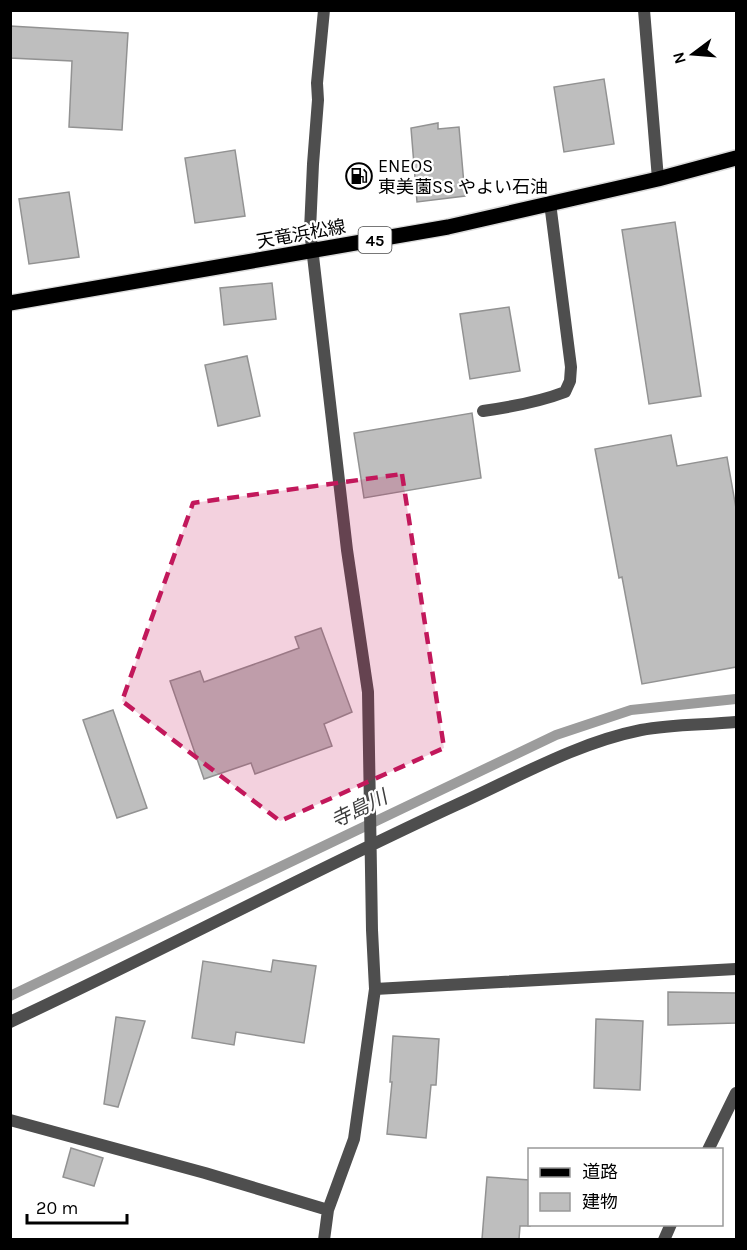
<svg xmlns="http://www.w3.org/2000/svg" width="747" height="1250" font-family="Karla,'Noto Sans JP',sans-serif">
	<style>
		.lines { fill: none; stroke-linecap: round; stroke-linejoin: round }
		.stream { stroke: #9c9c9c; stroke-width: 10 }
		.building { fill: #bebebe; stroke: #929292; stroke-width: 1.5 }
		.primary-casing { stroke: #dbdbdb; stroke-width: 18 }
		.lane { stroke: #4e4e4e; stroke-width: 12 }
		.street { stroke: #4e4e4e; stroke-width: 12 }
		.primary { stroke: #000; stroke-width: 15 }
		.marked { fill: #c2185b; fill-opacity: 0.2; stroke: #c2185b; stroke-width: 4.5; stroke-dasharray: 12 8; stroke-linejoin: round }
		.labels { text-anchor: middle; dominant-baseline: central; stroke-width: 4.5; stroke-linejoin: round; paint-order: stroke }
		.shield { fill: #fff; stroke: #4c4c4c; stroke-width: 1.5 }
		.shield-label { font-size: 16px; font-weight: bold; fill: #000 }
		.poi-label { font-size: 18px; fill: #000; stroke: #fff; text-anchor: start }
		.street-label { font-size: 18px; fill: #000; stroke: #fff }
		.water-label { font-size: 20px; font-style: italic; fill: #3d3d3d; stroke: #fff }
	</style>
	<rect width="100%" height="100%" fill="#fff"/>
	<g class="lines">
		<!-- stream -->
		<path class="stream" d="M10 996 556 735 631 710 736 699"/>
	</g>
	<!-- building -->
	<path class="building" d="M10 26 128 33 122 130 69 127 72 61 10 58Z
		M604 79 614 144 564 152 554 87Z
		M438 123V129L459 127 465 196 417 202 411 128Z
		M235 150 245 216 195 223 185 158Z
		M69 192 79 257 29 264 19 199Z
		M675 222 701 396 649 404 622 230Z
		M272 283 276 319 224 325 220 288Z
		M509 307 520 371 470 379 460 314Z
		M247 356 260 416 218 426 205 365Z
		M472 413 481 478 364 498 354 433Z
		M671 435 677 466 727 457 736 508V667L642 684 622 577 619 578 595 449Z
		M321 628 352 712 324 724 332 746 255 774 251 763 204 779 170 681 200 671 204 682 269 659 299 648 295 637Z
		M113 710 147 808 117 818 83 720Z
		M273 960 316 966 304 1043 236 1032 234 1045 192 1038 203 961 271 972Z
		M668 992 736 993V1023L668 1025Z
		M116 1017 145 1021 118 1107 104 1104Z
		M596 1019 643 1021 640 1090 594 1088Z
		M393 1036 439 1039 436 1085H431L426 1138 387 1134 392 1082H390Z
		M71 1148 103 1158 94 1186 63 1177Z
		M487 1177 530 1180V1226H520L519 1239H482Z"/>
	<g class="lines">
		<!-- primary casing -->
		<g class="primary-casing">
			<path id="primary" d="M10 303 448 227 658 179 736 158"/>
		</g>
		<!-- lane -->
		<path class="lane" d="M483 411C511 407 539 402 565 392L570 381 571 367 550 203"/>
		<!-- street -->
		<path class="street" d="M644 10 658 179
			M375 989 736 969
			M10 1022C160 952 306 874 456 805 516 778 576 743 641 730 672 724 705 725 736 722
			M10 1120 205 1173 328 1210
			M708 1150 736 1093
			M324 1240 328 1210 354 1139 375 989 372 930 368 692 347 550 310 230 313 164 318 100 317 83 324 10
			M664 1240 671 1224"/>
		<!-- primary -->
		<use href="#primary" class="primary"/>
	</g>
	<!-- marked area -->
	<path class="marked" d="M402 474 444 748 280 821 122 701 193 503Z"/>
	<!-- icons -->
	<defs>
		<g id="fuel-ring" transform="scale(1.35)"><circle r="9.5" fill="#fff" stroke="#000" stroke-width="1.5"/><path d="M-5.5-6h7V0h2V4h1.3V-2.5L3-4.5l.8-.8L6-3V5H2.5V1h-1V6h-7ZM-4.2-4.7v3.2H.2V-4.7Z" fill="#000"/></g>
	</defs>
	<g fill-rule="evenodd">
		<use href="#fuel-ring" x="359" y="176"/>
	</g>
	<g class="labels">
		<!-- shield labels -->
		<rect class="shield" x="358.5" y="227" width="33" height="26" rx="4.5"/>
		<g class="shield-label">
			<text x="375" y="240">45</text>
		</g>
		<!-- poi labels -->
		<g class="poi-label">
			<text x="378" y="166">ENEOS<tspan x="378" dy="21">東美薗SS やよい石油</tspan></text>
		</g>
		<!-- street labels -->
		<g class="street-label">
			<text transform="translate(301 234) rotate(-10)">天竜浜松線</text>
		</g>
		<!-- water labels -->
		<g class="water-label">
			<text transform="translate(359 809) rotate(-26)">寺島川</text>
		</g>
	</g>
	<!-- border -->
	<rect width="747" height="1250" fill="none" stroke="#000000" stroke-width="24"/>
	<!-- legend -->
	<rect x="528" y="1148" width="195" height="78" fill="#ffffff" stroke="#999999" stroke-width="1.5"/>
	<rect x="540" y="1168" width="30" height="9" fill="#000000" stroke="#999999" stroke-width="1.5"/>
	<text x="582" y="1178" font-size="18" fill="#000000">道路</text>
	<rect x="540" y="1193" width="30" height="18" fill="#bebebe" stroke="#999999" stroke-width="1.5"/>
	<text x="582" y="1208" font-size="18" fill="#000000">建物</text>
	<!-- north arrow -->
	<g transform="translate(693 54) rotate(254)" stroke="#ffffff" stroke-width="4.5" paint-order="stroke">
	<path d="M0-4.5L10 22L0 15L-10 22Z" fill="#000000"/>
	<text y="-9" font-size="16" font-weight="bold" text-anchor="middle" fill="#000000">N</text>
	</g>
	<!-- scale -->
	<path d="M27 1214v9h100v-9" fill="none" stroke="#000000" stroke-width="3"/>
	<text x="36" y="1214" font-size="18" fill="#000000" stroke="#ffffff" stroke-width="4.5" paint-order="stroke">20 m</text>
</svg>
